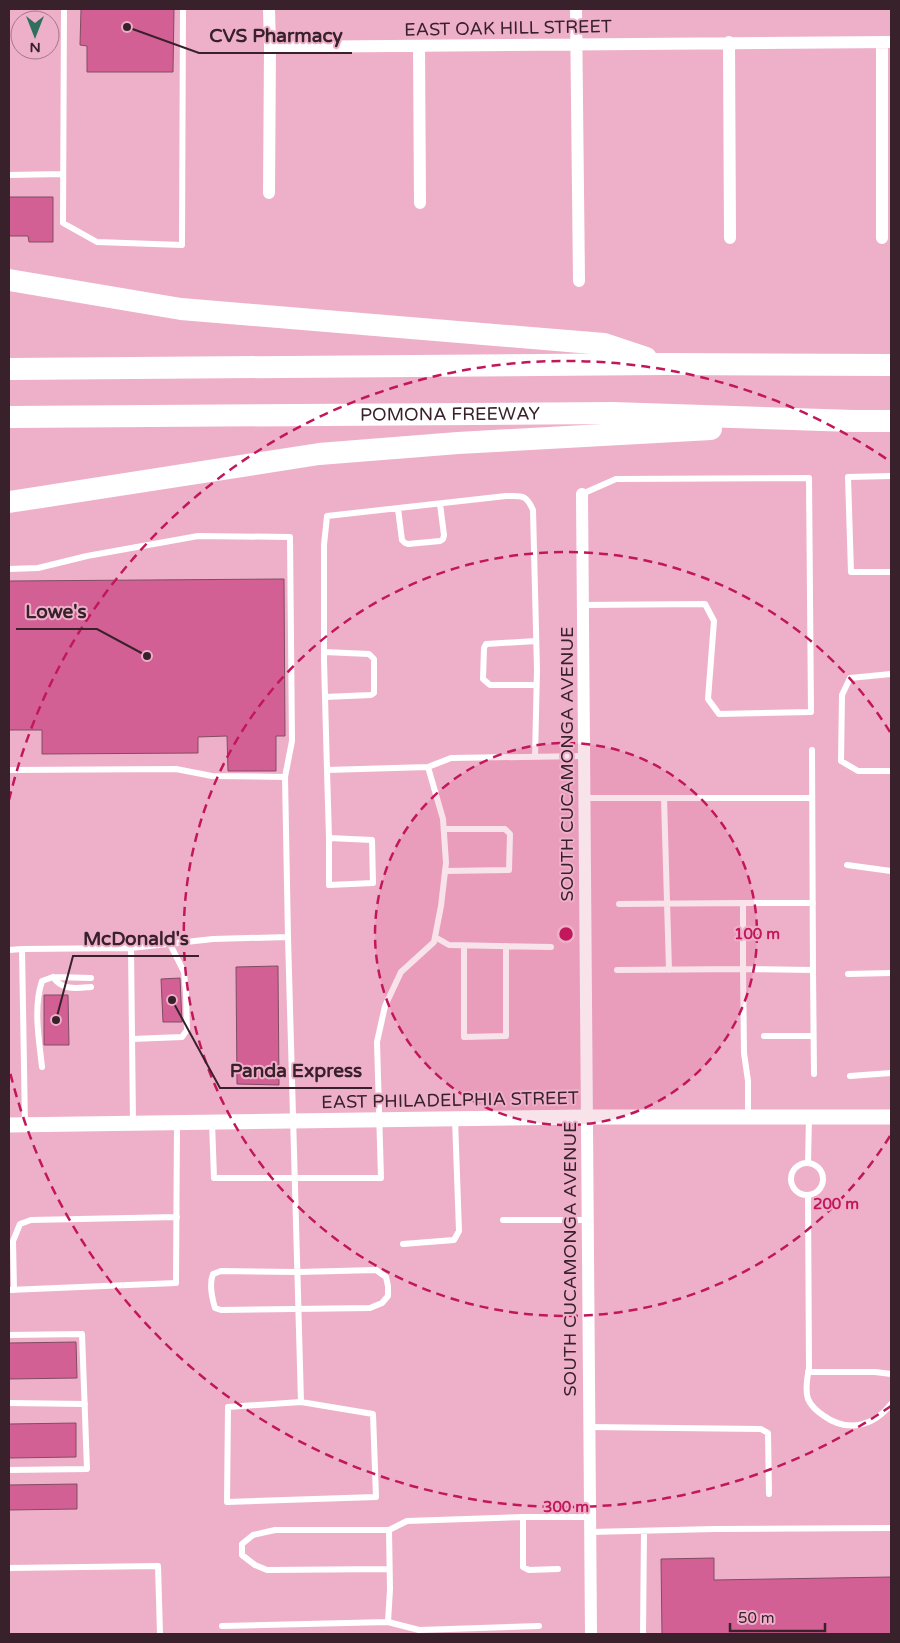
<svg xmlns="http://www.w3.org/2000/svg" width="900" height="1643" font-family="'Varela Round',sans-serif">
	<style>
		.building { fill: #d36095; stroke: #814c62 }
		.lines { fill: none; stroke-linecap: round; stroke-linejoin: round }
		.service { stroke: #fff; stroke-width: 6 }
		.minor { stroke: #fff; stroke-width: 12 }
		.tertiary { stroke: #fff; stroke-width: 15 }
		.motorway { stroke: #fff; stroke-width: 22 }
		.ring { fill: none; stroke: #c2185b; stroke-width: 2.5; stroke-dasharray: 9 6 }
		.labels { text-anchor: middle; dominant-baseline: central; stroke-width: 4; stroke-linejoin: round; paint-order: stroke }
		.street-label { font-size: 18px; fill: #39212b; stroke: #eeb0c9 }
		.centre { fill: #c2185b; stroke: #eeb0c9; stroke-width: 2.5 }
		.ring-label { font-size: 15px; text-anchor: middle; font-weight: bold; fill: #c2185b; stroke: #eeb0c9; stroke-width: 4; stroke-linejoin: round; paint-order: stroke }
		.leader { fill: none; stroke: #39212b; stroke-width: 2 }
		.callout-dot { fill: #39212b; stroke: #eeb0c9; stroke-width: 2 }
		.callout-label { font-size: 19px; text-anchor: middle; font-weight: bold; fill: #39212b; stroke: #eeb0c9; stroke-width: 4; stroke-linejoin: round; paint-order: stroke }
	</style>
	<rect width="100%" height="100%" fill="#eeb0c9"/>
	<!-- building -->
	<path class="building" d="M81 9H174L173 72H87V46L80 45Z
		M9 197H53V242H29L28 236H9Z
		M284 579 285 736H276V771H228L227 736 198 737V753L42 754V730H9V581Z
		M278 966 279 1085 237 1084 236 967Z
		M180 978 182 1022H163L161 979Z
		M44 995H68L69 1045H44Z
		M76 1342 77 1378 9 1379V1343Z
		M76 1423V1457L9 1458V1424Z
		M77 1484V1509L9 1510V1485Z
		M714 1558V1580L891 1577V1634H662L661 1559Z"/>
	<g class="lines">
		<!-- service -->
		<path class="service" d="M64 9 63 223 97 242 182 245 183 9
			M9 175 63 174
			M891 476 848 477 851 572H891
			M582 494 616 479 809 478 811 712 719 714 708 699 714 621 705 604 583 605
			M398 509 402 540 405 543 408 544 440 541 443 539 444 535 440 504
			M9 569 38 568 87 556 198 536 290 537 292 741 285 777 288 937
			M536 641 486 644 484 648 483 679 490 685H536
			M324 652 369 654 374 659V693L371 695 325 697
			M891 674 850 678 842 695 841 761 858 771H891
			M428 767 327 770 324 660V545L327 516 506 496C522 496 526 494 533 510L537 670 535 757
			M9 770 176 769 212 776 285 777
			M327 770 329 838 372 840 373 883 329 885V838
			M584 798H812
			M664 798 669 970
			M444 829H505L510 834 509 870 445 871
			M847 865 891 871
			M743 903H813
			M435 937 449 945 551 947
			M464 946V1037L506 1036V946
			M131 948 213 939 288 937 301 1402 228 1407 227 1502 376 1497 373 1414 301 1402
			M22 949 131 948 133 1123
			M9 950 22 949 25 1125
			M617 970 743 969V903L619 904
			M813 970 814 1074
			M848 974 891 973
			M53 977C62 991 77 988 91 987
			M764 1036H813
			M132 1039 182 1037 187 1030 186 993 184 972 170 944
			M42 1067C39 1039 33 1008 42 981L53 977 91 978
			M850 1076 891 1073
			M748 1117V1081L744 1053 743 969 813 970 812 750
			M212 1122 214 1178H381L377 1042 385 1006 401 972 434 942 441 906 446 863 443 819 428 767 451 758 584 756
			M808 1163 809 1118
			M791 1179a16 16 0 1 1 32 0a16 16 0 1 1-32 0Z
			M808 1195 809 1368C807 1378 805 1390 808 1399 811 1406 818 1412 824 1416 848 1433 874 1426 891 1404
			M503 1220H587
			M403 1244 454 1240 459 1231 455 1119
			M376 1270 386 1277 388 1286V1296L382 1303 370 1308 221 1310 215 1308C212 1298 209 1284 213 1274L221 1271 298 1272Z
			M9 1290 176 1283 177 1124
			M14 1290 13 1241 20 1224 31 1220 177 1217
			M9 1335 82 1334 87 1469 9 1470
			M808 1372H875L891 1374
			M9 1403 85 1404
			M589 1427 761 1429 768 1433 769 1494
			M523 1517V1567L529 1570 558 1569
			M590 1532 714 1529 891 1528
			M9 1568 158 1566 160 1634
			M389 1569 267 1570 255 1565 242 1555V1544L253 1535 275 1530H389
			M222 1626 388 1622
			M539 1626 419 1630 388 1622 390 1589 389 1530 407 1521 523 1517H590
			M643 1634 644 1531"/>
		<!-- minor -->
		<path class="minor" d="M269 9 270 47
			M576 9 579 281
			M729 42 730 238
			M882 42V238
			M419 46 420 203
			M269 193 270 47 891 42
			M582 494 591 1634"/>
		<!-- tertiary -->
		<path class="tertiary" d="M9 1125 587 1117H891"/>
		<!-- motorway -->
		<g class="motorway">
			<path d="M9 280 181 309 604 344 646 358"/>
			<path d="M9 369 664 364 891 365"/>
			<path id="s1" d="M9 417 612 413 853 421H891"/>
			<path d="M9 502 319 454 458 443 711 429"/>
		</g>
	</g>
	<!-- distance rings -->
	<circle cx="566" cy="934" r="191" fill="#c2185b" fill-opacity=".12"/>
	<g class="ring">
		<circle cx="566" cy="934" r="191"/>
		<path d="M890 1136A382 382 0 1 1 890 732"/>
		<path d="M891 1406A573 573 0 0 1 9 1068M9 800A573 573 0 0 1 891 462"/>
	</g>
	<g class="labels">
		<!-- street labels -->
		<g class="street-label">
			<text transform="translate(508 28) rotate(-1)">EAST OAK HILL STREET</text>
			<text stroke="none"><textPath href="#s1" startOffset="441">POMONA FREEWAY</textPath></text>
			<text transform="translate(567 764) rotate(-90)">SOUTH CUCAMONGA AVENUE</text>
			<text transform="translate(450 1100) rotate(-1)">EAST PHILADELPHIA STREET</text>
			<text transform="translate(570 1259) rotate(-90)">SOUTH CUCAMONGA AVENUE</text>
		</g>
	</g>
	<circle cx="566" cy="934" r="8" class="centre"/>
	<g class="ring-label">
		<text x="757" y="939">100 m</text>
		<text x="836" y="1209">200 m</text>
		<text x="566" y="1512">300 m</text>
	</g>
	<!-- callouts -->
	<path class="leader" d="M127 27L199 53H352M147 656L97 629H16M56 1020L73 956H199M172 1000L220 1088H372"/>
	<g class="callout-dot">
		<circle cx="127" cy="27" r="5"/>
		<circle cx="147" cy="656" r="5"/>
		<circle cx="56" cy="1020" r="5"/>
		<circle cx="172" cy="1000" r="5"/>
	</g>
	<g class="callout-label">
		<text x="276" y="42">CVS Pharmacy</text>
		<text x="56" y="618">Lowe's</text>
		<text x="136" y="945">McDonald's</text>
		<text x="296" y="1077">Panda Express</text>
	</g>
	<!-- border -->
	<rect width="900" height="1643" fill="none" stroke="#39212b" stroke-width="20"/>
	<!-- north arrow -->
	<g transform="translate(35 35) rotate(180)"><circle r="24" fill="#eeb0c9" stroke="#a6778a"/>
	<path d="M0-4L9 19L0 12L-9 19Z" fill="#2e6f5e"/>
	<text y="-8" font-size="14" font-weight="bold" text-anchor="middle" fill="#39212b">N</text>
	</g>
	<!-- scale -->
	<path d="M730 1623v8h95v-8" fill="none" stroke="#39212b" stroke-width="2.5"/>
	<text x="738" y="1623" font-size="15" fill="#39212b" stroke="#eeb0c9" stroke-width="4" paint-order="stroke">50 m</text>
</svg>
